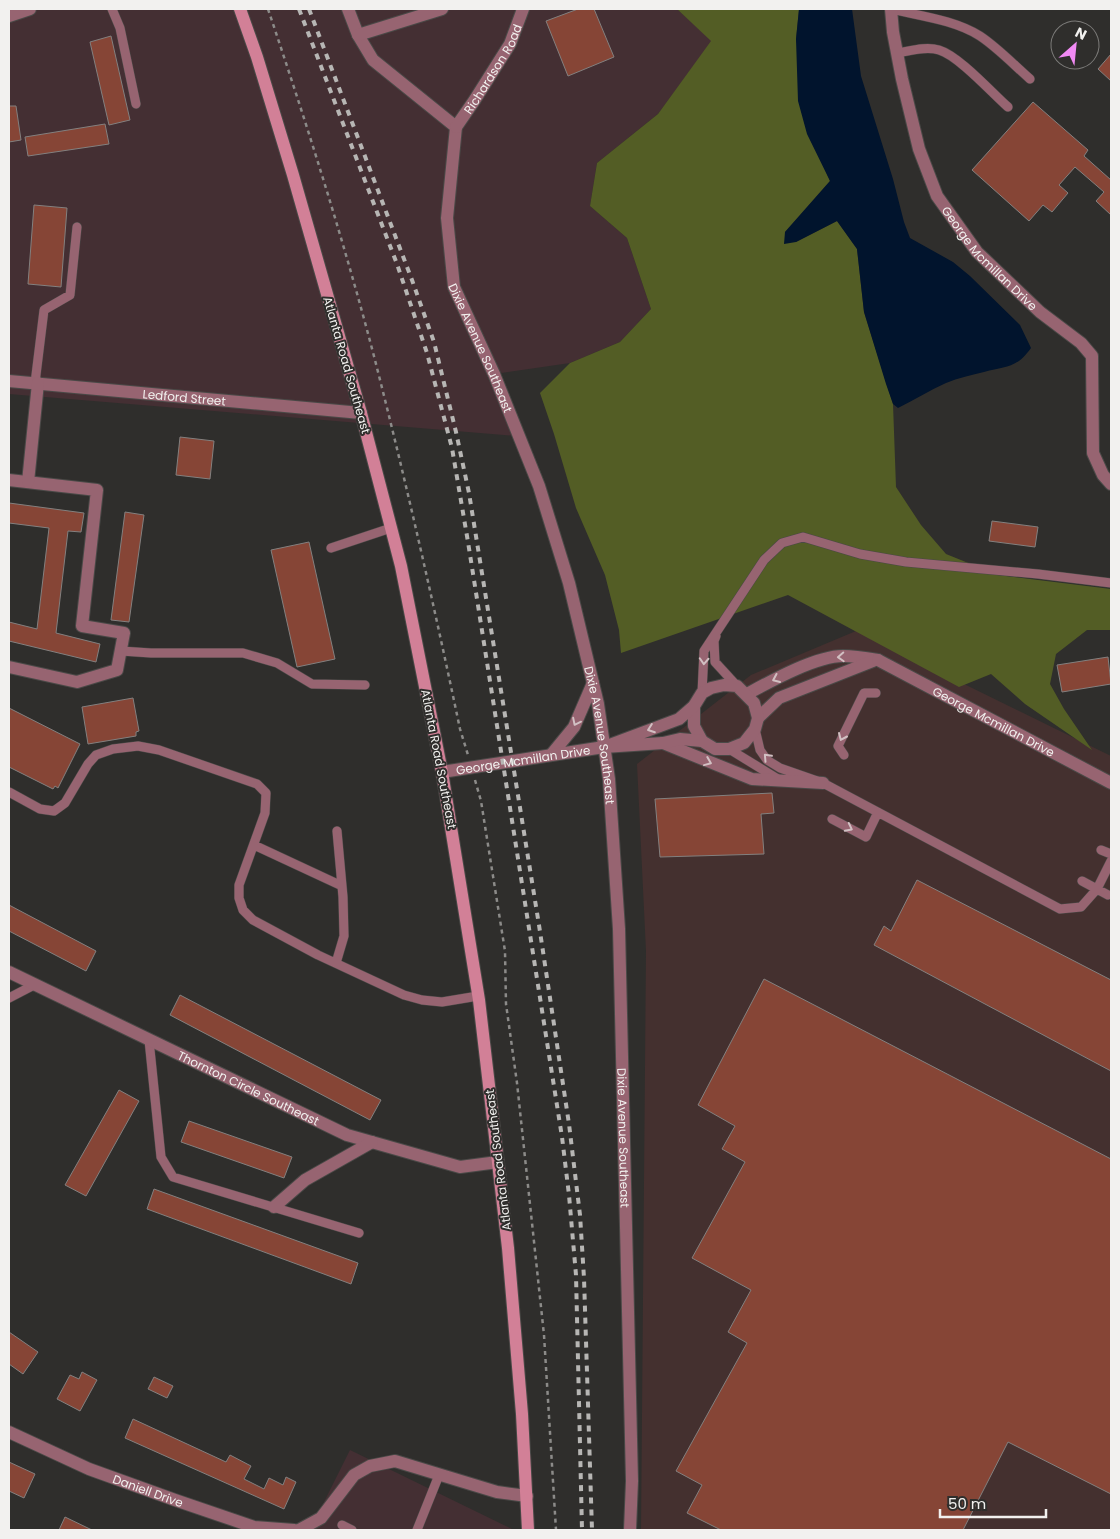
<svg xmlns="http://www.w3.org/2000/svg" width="1120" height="1539" font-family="Poppins,sans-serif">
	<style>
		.commercial { fill: #442f33 }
		.industrial { fill: #44302f }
		.green { fill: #535d25 }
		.water { fill: #01142d }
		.building { fill: #864536; stroke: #83807f }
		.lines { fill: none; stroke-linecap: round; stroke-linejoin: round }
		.service-casing { stroke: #4a4947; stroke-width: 10 }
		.minor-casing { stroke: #4a4947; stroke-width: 14 }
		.tertiary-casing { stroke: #4a4947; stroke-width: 14 }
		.secondary-casing { stroke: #4a4947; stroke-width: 14 }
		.path { stroke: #8c8b89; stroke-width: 2.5; stroke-dasharray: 4 4; stroke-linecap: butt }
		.service { stroke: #976471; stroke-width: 9 }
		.minor { stroke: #976471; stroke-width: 12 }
		.tertiary { stroke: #976471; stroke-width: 12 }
		.secondary { stroke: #d28097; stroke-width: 12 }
		.rail { stroke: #b7b6b4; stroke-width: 4; stroke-dasharray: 6 6; stroke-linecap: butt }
		.oneway { stroke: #d2c0c3 }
		.labels { text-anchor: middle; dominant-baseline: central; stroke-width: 4; stroke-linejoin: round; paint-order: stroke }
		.street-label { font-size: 12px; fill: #f2f1ef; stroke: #2f2e2c }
	</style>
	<rect width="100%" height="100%" fill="#2f2e2c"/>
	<!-- commercial -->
	<path class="commercial" d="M9 9H677L712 41 658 114 597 163 590 206 627 238 651 309 620 342 570 363 494 374 517 436 9 394Z
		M350 1450 514 1530H310Z"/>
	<!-- industrial -->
	<path class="industrial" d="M856 631 1111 756V1530H641L646 951 637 764 751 675Z"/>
	<!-- green -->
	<path class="green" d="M677 9H799L796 39 821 160 830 181 785 232 796 242 837 221 857 249 864 312 893 404 896 487 921 525 946 554 998 575 1111 589V630H1087L1056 654 1050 684 1064 709 1092 750 1025 704 991 674 959 687 788 595 621 653 619 630 605 575 576 508 554 434 540 393 570 363 620 342 651 309 627 238 590 206 597 163 658 114 711 41Z"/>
	<!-- water -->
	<path class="water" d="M799 9H852L861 76 893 179 904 222 910 238 953 262 970 276 1020 325 1031 348C1016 369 1006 366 984 372 972 375 958 378 946 383 930 390 914 400 898 408L893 404 886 384 864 312 857 249 837 221 796 242 784 244 785 232 830 181 807 134 798 101 796 39Z"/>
	<!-- building -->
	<path class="building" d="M578 9H594L614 57 568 76 546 21Z
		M111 36 130 120 109 125 90 42Z
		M1111 54V81L1098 69Z
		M1033 102 1088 150 1084 156 1111 180V215L1096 201 1104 192 1075 167 1059 185 1068 193 1052 212 1043 205 1029 221 972 170Z
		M9 106H16L21 140 9 142Z
		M105 124 109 144 28 156 25 137Z
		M34 205 67 208 61 287 28 284Z
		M180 437 214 441 210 479 176 475Z
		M9 503 84 513 81 532 68 531 56 633 100 644 96 662 9 641V622L37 629 49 528 9 523Z
		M125 512 144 515 129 622 111 620Z
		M992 521 1038 527 1035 547 989 541Z
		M309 542 335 659 297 667 271 550Z
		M1108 657 1111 684 1062 692 1057 665Z
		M133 698 139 731 136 732V736L88 744 82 707Z
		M9 708 80 744 58 788 55 786 53 789 9 767Z
		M772 793 774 813 761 814 764 854 660 857 655 799Z
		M917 880 1111 980V1071L874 945 884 926 891 931Z
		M9 905 96 951 86 971 9 931Z
		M764 979 1111 1159V1494L1008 1442 963 1530H721L687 1513 702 1485 676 1471 747 1343 728 1332 751 1290 692 1258 745 1162 722 1149 735 1126 698 1105Z
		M180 995 381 1100 370 1120 170 1015Z
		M119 1090 139 1101 86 1196 65 1185Z
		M189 1121 292 1157 284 1178 181 1142Z
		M154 1189 358 1263 351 1284 147 1209Z
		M9 1332 38 1352 23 1374 9 1364Z
		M82 1372 97 1380 80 1411 57 1399 70 1375 79 1379Z
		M154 1377 173 1386 167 1398 148 1389Z
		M133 1419 226 1462 230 1455 251 1466 244 1479 264 1489 269 1478 283 1485 286 1477 296 1482 284 1509 125 1438Z
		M9 1462 35 1474 24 1498 9 1491Z
		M65 1517 92 1530H59Z"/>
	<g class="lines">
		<!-- service casing -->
		<g class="service-casing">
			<path id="service" d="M112 9 120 28 136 104
				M891 9C920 16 955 20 980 36 998 48 1014 65 1030 79
				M897 53C910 51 926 46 939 50 959 56 992 93 1008 107
				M35 383 44 310 70 295 77 227
				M331 548 391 528
				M716 636 714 641 715 662 737 686
				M121 651 151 653H243L277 663 312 684 365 685
				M702 693 704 651 764 560 782 543 803 537 860 554 906 562 1038 574 1111 583
				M755 729 760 750 767 760 780 768 823 783 1060 909 1081 907 1097 889 1111 861
				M729 749 778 779
				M844 755 838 746 864 693H876
				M9 792 40 809 54 811 65 803 88 764 96 755 113 749 138 746 159 750 257 784 266 793 265 813 239 885V898L243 910 253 920 318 955 404 995 422 1000 442 1002 478 996
				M832 819 866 837 878 812
				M254 845 342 886
				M1101 850 1111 854
				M1082 881 1108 895
				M336 963 344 936 343 897 337 831
				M9 998 34 985
				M149 1040 161 1157 173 1177 359 1233
				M342 1525 352 1530
				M417 1530 439 1475"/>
		</g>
		<!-- minor casing -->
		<g class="minor-casing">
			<g id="minor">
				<path id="s1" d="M348 9 358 35 373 60 456 127 447 218 454 287 494 374 539 486 569 583 598 704 609 779 619 929 632 1481 630 1530"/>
				<path id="s2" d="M891 9 893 32 902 79 919 149 937 196 977 252 1040 312 1081 343 1092 356 1093 453 1103 475 1111 484"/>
				<path d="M9 16 30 9"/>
				<path d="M358 35 442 9"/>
				<path id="s3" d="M456 127 474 101 510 44 523 9"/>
				<path id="s4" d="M9 381 361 413"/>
				<path d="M9 480 97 490 82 626 124 633 117 670 77 682 9 667"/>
				<path d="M28 482 38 383"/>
				<path d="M747 694C771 681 816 656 843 656 854 656 866 658 878 660"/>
				<path d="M694 706V726L702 741"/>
				<path d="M758 718 779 698 873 661"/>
				<path d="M663 743 752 779 823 783"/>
				<path d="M551 755 574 727 593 683"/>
				<path id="s5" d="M442 772 604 747 663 743 680 739 702 741 715 749H729L744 743 755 729 758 718 754 703 737 686 724 685 711 688 702 693 694 706 679 719 604 747"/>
				<path id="s6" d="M9 972 347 1135 460 1167 498 1162"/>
				<path d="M274 1207 305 1180 372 1142"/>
				<path id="s7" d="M9 1432 89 1469 175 1500 254 1527 294 1530"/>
				<path d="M299 1530 321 1518 354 1475 370 1466 395 1461 497 1492 527 1496"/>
			</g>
		</g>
		<!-- tertiary casing -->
		<g class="tertiary-casing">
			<g id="tertiary">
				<path id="s8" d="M878 660 1111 783"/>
			</g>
		</g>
		<!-- secondary casing -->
		<g class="secondary-casing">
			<path id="secondary" d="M240 9 257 57 293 175 361 413 401 566 442 772 479 1000 508 1248 522 1414 528 1530"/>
		</g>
		<!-- path -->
		<path class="path" d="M268 9C307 125 344 241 375 360 406 482 434 605 460 729L468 755
			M475 780 481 801 505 951 506 1004 517 1083 544 1335 556 1530"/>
		<!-- service -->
		<use href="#service" class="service"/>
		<!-- minor -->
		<use href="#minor" class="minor"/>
		<!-- tertiary -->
		<use href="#tertiary" class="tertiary"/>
		<!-- secondary -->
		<use href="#secondary" class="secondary"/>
		<!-- rail -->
		<path class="rail" d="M299 9 397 264 427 353 452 448 468 542 562 1137 569 1195 576 1275 582 1530
			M309 9 412 280 434 342 456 432 469 493 539 925 569 1124 580 1215 584 1278 592 1530"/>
	</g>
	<!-- one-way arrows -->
	<defs><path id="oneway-chevron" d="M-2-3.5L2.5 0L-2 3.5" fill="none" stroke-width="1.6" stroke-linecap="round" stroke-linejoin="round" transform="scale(1.25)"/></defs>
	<g class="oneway">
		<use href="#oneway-chevron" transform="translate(841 657) rotate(177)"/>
		<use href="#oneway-chevron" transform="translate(704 661) rotate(93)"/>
		<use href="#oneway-chevron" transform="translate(776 679) rotate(156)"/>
		<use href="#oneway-chevron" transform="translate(576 722) rotate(116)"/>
		<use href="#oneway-chevron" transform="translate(651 729) rotate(160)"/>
		<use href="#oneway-chevron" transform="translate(842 737) rotate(114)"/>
		<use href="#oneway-chevron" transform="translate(767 757) rotate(-133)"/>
		<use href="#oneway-chevron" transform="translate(708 762) rotate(22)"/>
		<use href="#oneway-chevron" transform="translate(849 828) rotate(27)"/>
	</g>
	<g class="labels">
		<!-- street labels -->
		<g class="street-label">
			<text stroke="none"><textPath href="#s3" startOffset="69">Richardson Road</textPath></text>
			<text stroke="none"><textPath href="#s2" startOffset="275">George Mcmillan Drive</textPath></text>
			<text stroke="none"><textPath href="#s1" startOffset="391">Dixie Avenue Southeast</textPath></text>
			<text transform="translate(347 365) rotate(74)">Atlanta Road Southeast</text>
			<text stroke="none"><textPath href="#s4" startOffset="176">Ledford Street</textPath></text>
			<text stroke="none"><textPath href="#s8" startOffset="131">George Mcmillan Drive</textPath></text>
			<text stroke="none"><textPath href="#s1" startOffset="798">Dixie Avenue Southeast</textPath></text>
			<text transform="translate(439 759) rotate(79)">Atlanta Road Southeast</text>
			<text stroke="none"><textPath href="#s5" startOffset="82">George Mcmillan Drive</textPath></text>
			<text stroke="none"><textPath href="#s6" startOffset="266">Thornton Circle Southeast</textPath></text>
			<text stroke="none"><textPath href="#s1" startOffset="1202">Dixie Avenue Southeast</textPath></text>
			<text transform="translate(498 1160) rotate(-97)">Atlanta Road Southeast</text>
			<text stroke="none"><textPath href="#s7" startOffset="151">Daniell Drive</textPath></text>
		</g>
	</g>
	<!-- border -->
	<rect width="1120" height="1539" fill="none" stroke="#f2f1ef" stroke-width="20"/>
	<!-- north arrow -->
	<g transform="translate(1075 45) rotate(27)"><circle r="24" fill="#2f2e2c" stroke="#7d7c7a"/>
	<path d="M0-4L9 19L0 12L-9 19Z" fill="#f18af4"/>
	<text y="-8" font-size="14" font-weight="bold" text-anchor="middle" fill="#f2f1ef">N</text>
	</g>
	<!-- scale -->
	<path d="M940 1509v8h106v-8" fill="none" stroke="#f2f1ef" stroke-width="2.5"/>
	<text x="948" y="1509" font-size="15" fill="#f2f1ef" stroke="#2f2e2c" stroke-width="4" paint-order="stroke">50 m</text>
</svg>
